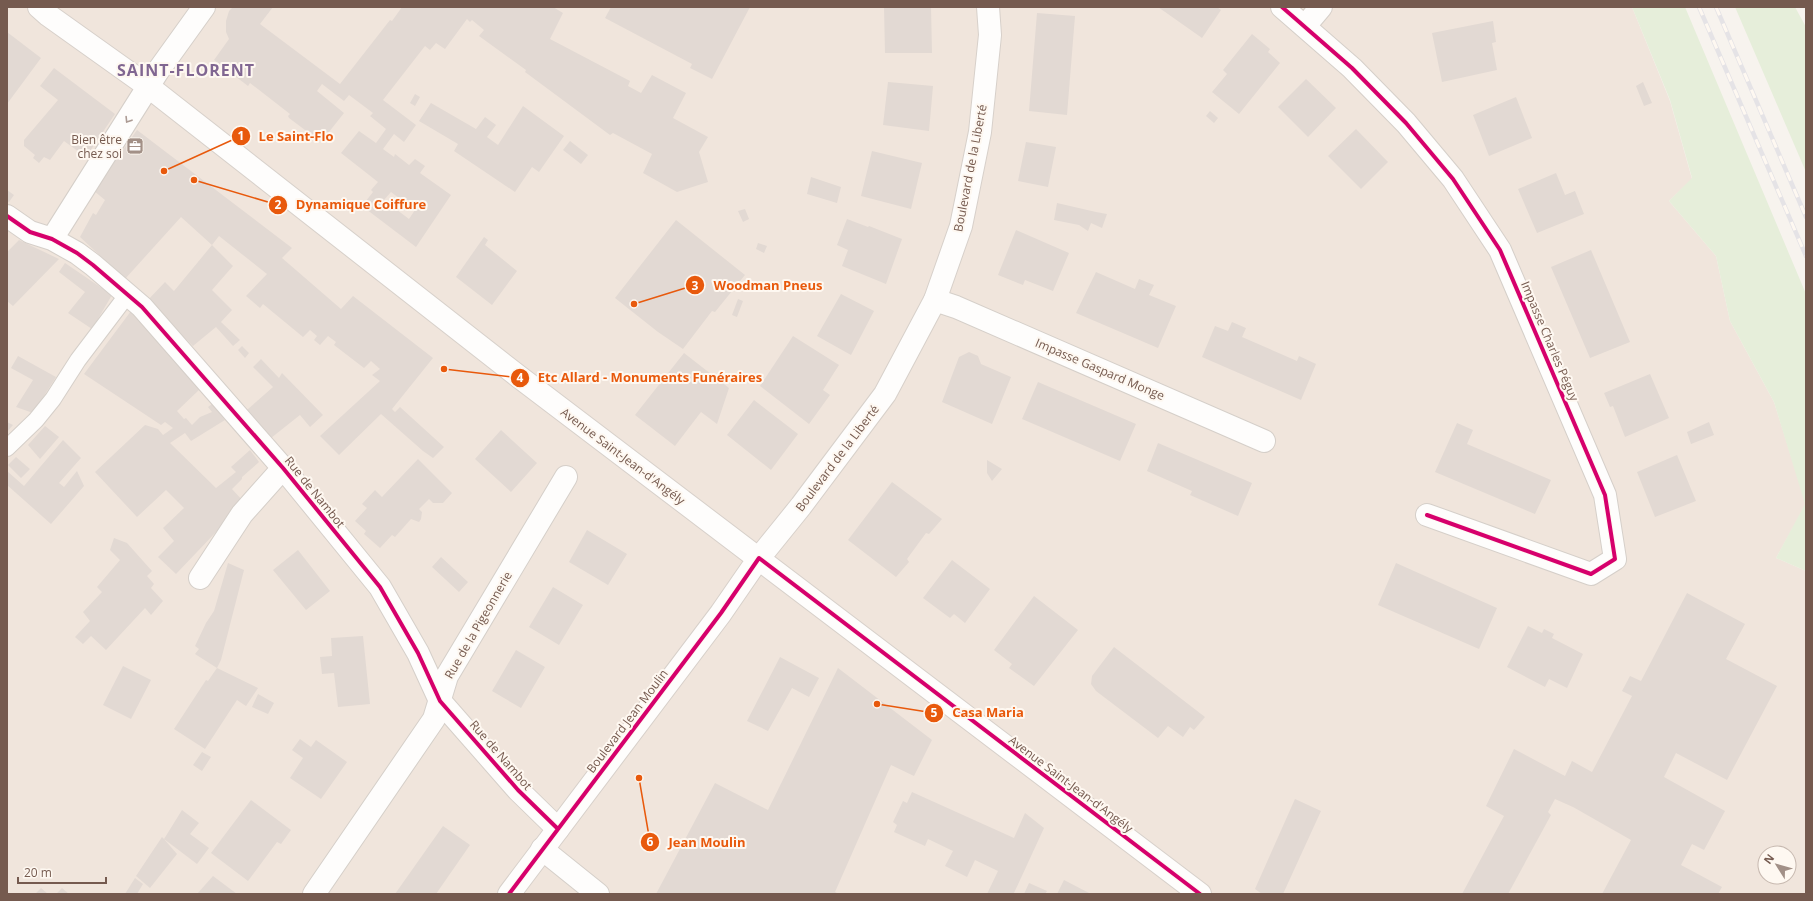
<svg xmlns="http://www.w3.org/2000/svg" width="1813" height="901" font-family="'Open Sans',sans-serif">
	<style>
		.residential { fill: #f0e5dc; fill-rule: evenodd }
		.green { fill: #e6eeda }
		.building { fill: #e2d9d3; fill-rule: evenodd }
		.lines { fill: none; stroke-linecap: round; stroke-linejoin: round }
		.lane-casing { stroke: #d5cfc9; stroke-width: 18 }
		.street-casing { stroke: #d5cfc9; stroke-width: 24 }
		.secondary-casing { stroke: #d7d0ca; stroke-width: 24 }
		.lane { stroke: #fefdfc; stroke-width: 16 }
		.street { stroke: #fefdfc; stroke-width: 22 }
		.secondary { stroke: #fefdfc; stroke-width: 22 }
		.rail-casing { stroke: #e5e3e6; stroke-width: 4.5 }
		.rail { stroke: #fef8f1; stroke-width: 3; stroke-dasharray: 9; stroke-linecap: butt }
		.cycleway-casing { stroke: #fef8f1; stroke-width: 6 }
		.cycleway { stroke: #d6006c; stroke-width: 4 }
		.oneway { stroke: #ac9b94 }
		.labels { text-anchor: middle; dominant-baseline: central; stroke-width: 4; stroke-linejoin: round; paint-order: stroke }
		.poi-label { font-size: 12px; fill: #755a4f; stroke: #fef8f1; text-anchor: end }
		.street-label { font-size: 12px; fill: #755a4f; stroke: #fef8f1 }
		.district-label { font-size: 16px; font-weight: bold; letter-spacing: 1px; fill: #806691; stroke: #fef8f1 }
		.leader { fill: none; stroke: #e8590c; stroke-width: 1.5 }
		.callout-dot { fill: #e8590c; stroke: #fef8f1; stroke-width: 1.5 }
		.mark-label { font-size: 12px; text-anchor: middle; font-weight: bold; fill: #fff }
		.callout-label { font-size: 13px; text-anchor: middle; font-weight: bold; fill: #e8590c; stroke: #fef8f1; stroke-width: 4; stroke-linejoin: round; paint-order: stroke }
	</style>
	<rect width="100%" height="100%" fill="#f7f3ee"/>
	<!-- residential -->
	<path class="residential" d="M7 7H1632L1670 101 1692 179 1669 201 1716 256 1730 321 1774 402 1806 504 1776 558 1806 571V894H7ZM1765 853H1789V877H1765Z"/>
	<!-- green -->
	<path class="green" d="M1632 7H1685L1806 294V571L1776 558 1805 504 1774 402 1730 321 1716 256 1669 201 1692 178 1670 100Z
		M1735 7H1795L1806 27V172Z"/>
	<!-- building -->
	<path class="building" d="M233 7H273L260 24 340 84 390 20 392 21 402 7H553L563 13 550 39 630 81 628 86 641 93 652 75 686 93 673 118 708 137 699 152 708 182 677 192 643 173 652 154 613 133 610 135 525 72 526 70 479 36 484 30 472 20 470 22 467 19 445 49 436 43 430 50 425 46 383 100 416 125 404 142 394 134 383 149 394 157 395 154 409 165 415 159 425 166 420 173 451 195 416 247 362 206 373 192 371 190 378 182 341 153 359 131 376 143 386 129 370 116 373 113 349 95 344 101 322 84 317 91 344 113 321 142 289 118 288 116 290 114 250 83 248 86 214 60 229 39 226 32V21L229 11ZM391 192 415 210 409 219 384 200Z
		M611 7H750L712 79 690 68 692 64 605 18Z
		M884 7H931L932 53H885Z
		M1158 7H1217L1221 10 1202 38Z
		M1037 13 1075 16 1067 115 1029 111Z
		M1493 21 1496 42 1492 43 1497 70 1442 82 1432 33Z
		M7 32 41 58 7 104Z
		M1252 34 1270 49 1268 52 1280 63 1239 114 1212 92 1227 74 1223 70Z
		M54 68 115 114 86 157 64 141 50 160 44 157 39 163 33 158 35 155 24 146V140L58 100 40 86Z
		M1306 79 1336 108 1308 137 1278 107Z
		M888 82 933 86 929 131 883 125Z
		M1643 82 1652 103 1644 106 1636 86Z
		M415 94 420 97 415 106 410 103Z
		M1516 97 1532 138 1489 156 1473 115Z
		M431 103 476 129 485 117 496 125 487 137 498 145 523 106 564 136 539 172 532 167 515 192 454 151 458 144 419 121Z
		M1210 111 1218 118 1214 123 1206 116Z
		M1356 129 1388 162 1361 189 1328 156Z
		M137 130 292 248 282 258 341 309 353 296 433 358 392 409 395 412 400 407 444 447 433 458 423 451 381 414 339 455 320 436 380 381 372 375 380 369 371 361 364 368 334 345 336 342 328 336 320 345 314 340 317 336 310 330 303 337 263 304 260 308 246 296 267 274 219 236 212 245 233 266 212 290 232 310 221 322 240 340 233 346 216 327 193 346 147 301 165 282 174 291 212 245 181 217 125 279 80 237 93 213 96 215 105 200 94 191Z
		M570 141 588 155 581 164 563 150Z
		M1026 142 1056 147 1048 187 1018 181Z
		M872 151 922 163 911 209 861 196Z
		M1556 173 1565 195 1575 191 1584 214 1537 233 1518 189Z
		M811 177 841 187 837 203 807 194Z
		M7 190 14 195 9 202 7 201Z
		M1057 203 1096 212 1107 214 1102 228 1091 223 1088 231 1079 225 1054 220Z
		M745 209 749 219 743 222 738 211Z
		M847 219 868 227 869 226 902 239 886 284 842 266 848 250 837 245Z
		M676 220 745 275 715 312 712 311 683 349 658 332 615 298Z
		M1016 230 1069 253 1053 291 1025 280 1023 285 998 275Z
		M484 237 488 240 485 245 517 271 492 305 456 277Z
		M19 240 59 259 13 306 7 301V252Z
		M758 243 767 246 764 253 756 249Z
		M1591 250 1630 342 1590 358 1551 267Z
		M65 263 112 295 92 329 68 313 85 292 59 272Z
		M1096 272 1135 289 1139 279 1154 285 1149 295 1176 306 1158 348 1076 313Z
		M841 294 874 311 851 355 817 336Z
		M738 299 743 301 737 317 732 315Z
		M131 311 200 389 177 411 184 419 186 418 192 425 200 417 212 412 208 407 212 404 225 420 191 441 185 433 170 443 216 488 236 472 231 467 250 450 259 462 242 477V479L232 489 243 501 238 509 176 574 158 557 174 541 163 528 184 508 166 490 137 517 95 472 145 425 158 429 163 435 173 428 165 422 161 425 84 374Z
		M1232 322 1246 328 1242 337 1297 361 1299 356 1316 364 1301 400 1202 357 1215 326 1228 331Z
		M793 336 839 365 823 390 830 395 809 424 760 386Z
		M242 346 249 353 245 358 238 350Z
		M969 352 978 356 981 364 1011 377 992 424 942 402 959 357Z
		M684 353 729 388 717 424 701 412 675 446 635 415Z
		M18 356 56 377 33 413 16 407 33 380 11 368Z
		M261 359 279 378 282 373 323 415 310 427 300 415 271 438 247 410 273 387 253 367Z
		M1650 374 1669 418 1625 437 1613 406 1610 407 1604 393Z
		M1038 382 1136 424 1120 461 1022 419Z
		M754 400 798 434 771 470 727 435Z
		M7 422 13 425 7 432Z
		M1709 422 1714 435 1691 444 1687 432Z
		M1457 423 1473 430 1467 444 1551 480 1535 514 1435 472Z
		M45 426 59 437 40 459 28 445Z
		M501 430 537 463 511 492 475 459Z
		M63 440 81 458 59 483 64 487 77 471 84 486 51 524 7 485V471L24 486Z
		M1158 443 1252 483 1238 516 1190 495 1192 491 1147 471Z
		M1677 455 1696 501 1655 517 1637 472Z
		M16 457 30 469 21 478 8 465Z
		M418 459 452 493 443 503H433L429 499 419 509 422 512 421 519 419 522 411 519 395 537 392 535 380 548 364 534 366 531 355 521 367 508 362 504 375 490 382 497Z
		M987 460 1002 469 992 481 987 473Z
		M892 482 942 519 929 534 926 533 907 559 909 562 896 577 848 540Z
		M587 530 627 554 608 585 569 562Z
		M114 538 127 543 152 571 147 576 154 584 151 588 163 601 151 615 145 608 106 650 91 636 83 644 75 637 90 621 83 612 102 592 97 587 120 560 110 550Z
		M298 550 330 591 306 610 273 570Z
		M441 557 468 582 459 592 432 567Z
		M952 560 990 589 965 623 954 614 950 618 923 598Z
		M228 563 244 570 221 660 217 668 195 654 199 649 195 646 206 623 214 611Z
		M1396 563 1497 608 1479 649 1378 605Z
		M553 587 583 605 559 645 529 627Z
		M1687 593 1745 624 1726 659 1777 686 1727 780 1676 753 1664 777 1725 811 1704 850 1692 844 1681 865 1722 887 1718 894H1602L1631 840 1573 807 1555 799 1548 812 1551 815 1508 894H1462L1504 816 1486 806 1514 749 1565 776 1572 761 1592 772 1632 696 1622 691 1630 676 1641 681Z
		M1034 596 1078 630 1034 686 1009 668 1012 664 994 650Z
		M1528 626 1542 633 1544 629 1554 634 1552 638 1583 654 1567 688 1549 679 1545 687 1507 667Z
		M363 636 370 704 338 707 334 673 322 674 320 657 332 656 331 638Z
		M1114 647 1205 717 1194 730 1190 727 1183 737 1168 726 1158 738 1096 691 1091 684 1092 676Z
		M516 650 545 667 521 708 492 691Z
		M780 657 819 678 809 697 792 688 768 731 747 721Z
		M123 666 151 680 131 719 103 705Z
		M217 668 258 688 246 706 237 700 205 749 174 729 206 680 208 681Z
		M838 668 932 740 914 776 891 765 835 892 839 894H656L715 783 768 810Z
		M258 694 274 703 268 714 252 707Z
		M300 739 311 747 316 740 347 762 321 799 290 778 303 758 292 750Z
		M202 752 211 757 202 771 193 765Z
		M912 792 1014 838 1025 813 1044 828 1014 893 987 894 998 871 975 860 967 877 945 866 953 851 928 839 925 846 894 832 897 825 893 822 903 801 907 803Z
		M1295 799 1321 811 1283 894H1262L1255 889Z
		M251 800 291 830 281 844 277 842 248 881 211 853Z
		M182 810 199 823 190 834 209 848 197 864 164 839 177 854 150 888 136 876 162 837 164 839Z
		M443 826 470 845 436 894H395Z
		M213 876 237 894H197Z
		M135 878 143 884 137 894H125Z
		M1064 880 1091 894H1057Z
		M1029 883 1047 891 1045 894H1024Z
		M41 888 48 894H35Z
		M62 888 69 894H56Z"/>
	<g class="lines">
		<!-- lane casing -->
		<g class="lane-casing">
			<path id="lane" d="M7 448 36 420 53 399 78 360 128 294"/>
		</g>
		<!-- street casing -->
		<g class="street-casing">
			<path id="street" d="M1282 7 1352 68 1406 123 1453 179 1500 250 1605 495 1615 559 1591 574 1427 515
				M1305 26 1321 7
				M7 216 30 232 52 239 77 253 93 265 142 307 283 468 380 587 418 653 440 701 518 790 558 829
				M52 239 158 71 204 7
				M935 300 956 307 1264 441
				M200 578 242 514 283 468
				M542 849 598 894
				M314 894 434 719 447 676 566 477"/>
		</g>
		<!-- secondary casing -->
		<g class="secondary-casing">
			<path id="secondary" d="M39 7 48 15 149 87 518 376 1200 894
				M509 894 721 613 759 558 801 506 885 394 935 300 961 226 980 132 990 35 988 7"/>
		</g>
		<!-- lane -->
		<use href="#lane" class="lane"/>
		<!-- street -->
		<use href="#street" class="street"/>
		<!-- secondary -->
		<use href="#secondary" class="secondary"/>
		<!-- rail casing -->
		<g class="rail-casing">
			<path id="rail" d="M1699 7 1806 256
				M1716 7 1806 217"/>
		</g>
		<!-- rail -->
		<use href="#rail" class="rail"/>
		<!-- cycleway casing -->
		<g class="cycleway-casing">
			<path id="cycleway" d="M1282 7 1352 68 1406 123 1453 179 1500 250 1605 495 1615 559 1591 574 1427 515
				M7 216 30 232 52 239 77 253 93 265 142 307 283 468 380 587 418 653 440 701 518 790 558 829
				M509 894 721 613 759 558 1200 894"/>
		</g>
		<!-- cycleway -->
		<use href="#cycleway" class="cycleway"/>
	</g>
	<!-- one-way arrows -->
	<defs><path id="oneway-chevron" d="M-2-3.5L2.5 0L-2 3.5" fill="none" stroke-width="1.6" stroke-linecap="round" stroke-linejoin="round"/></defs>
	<use class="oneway" href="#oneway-chevron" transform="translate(128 120) rotate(122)"/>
	<!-- icons -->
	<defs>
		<g id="office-square" transform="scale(0.9)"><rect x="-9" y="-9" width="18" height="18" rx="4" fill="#a29087" stroke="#fef8f1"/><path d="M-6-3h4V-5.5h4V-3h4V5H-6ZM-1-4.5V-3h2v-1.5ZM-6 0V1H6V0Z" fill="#fff"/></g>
	</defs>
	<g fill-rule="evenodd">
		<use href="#office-square" x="135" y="146"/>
	</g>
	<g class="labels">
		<!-- poi labels -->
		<g class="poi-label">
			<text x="122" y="139">Bien être<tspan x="122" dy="14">chez soi</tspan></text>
		</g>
		<!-- street labels -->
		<g class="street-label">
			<text transform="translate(970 168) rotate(-79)">Boulevard de la Liberté</text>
			<text transform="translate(1550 341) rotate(67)">Impasse Charles Péguy</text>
			<text transform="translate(1100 369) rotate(23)">Impasse Gaspard Monge</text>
			<text transform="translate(623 456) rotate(37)">Avenue Saint-Jean-d'Angély</text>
			<text transform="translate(837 458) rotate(-53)">Boulevard de la Liberté</text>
			<text transform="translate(315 492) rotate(51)">Rue de Nambot</text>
			<text transform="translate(478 625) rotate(-60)">Rue de la Pigeonnerie</text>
			<text transform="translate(627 721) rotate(-53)">Boulevard Jean Moulin</text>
			<text transform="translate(501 755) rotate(49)">Rue de Nambot</text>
			<text transform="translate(1071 784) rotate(37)">Avenue Saint-Jean-d'Angély</text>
		</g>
		<!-- district labels -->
		<g class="district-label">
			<text x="186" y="70">SAINT-FLORENT</text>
		</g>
	</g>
	<!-- callouts -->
	<path class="leader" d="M164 171L241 136M194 180L278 205M634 304L695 285M444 369L520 378M877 704L934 713M639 778L650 842"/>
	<g class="callout-dot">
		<circle cx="164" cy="171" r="4"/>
		<circle cx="194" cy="180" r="4"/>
		<circle cx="634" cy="304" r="4"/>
		<circle cx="444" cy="369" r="4"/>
		<circle cx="877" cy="704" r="4"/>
		<circle cx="639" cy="778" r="4"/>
		<circle cx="241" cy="136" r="10"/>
		<circle cx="278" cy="205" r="10"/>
		<circle cx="695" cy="285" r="10"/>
		<circle cx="520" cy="378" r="10"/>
		<circle cx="934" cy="713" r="10"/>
		<circle cx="650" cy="842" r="10"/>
	</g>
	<g class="mark-label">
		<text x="241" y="140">1</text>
		<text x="278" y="209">2</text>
		<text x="695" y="290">3</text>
		<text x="520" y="382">4</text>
		<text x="934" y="717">5</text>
		<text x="650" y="846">6</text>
	</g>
	<g class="callout-label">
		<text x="296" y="141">Le Saint-Flo</text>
		<text x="361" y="209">Dynamique Coiffure</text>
		<text x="768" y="290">Woodman Pneus</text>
		<text x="650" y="382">Etc Allard - Monuments Funéraires</text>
		<text x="988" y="717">Casa Maria</text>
		<text x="707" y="847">Jean Moulin</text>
	</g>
	<!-- border -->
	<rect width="1813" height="901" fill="none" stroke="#755a4f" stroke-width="16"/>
	<!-- north arrow -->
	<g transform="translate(1777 865) rotate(307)"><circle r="19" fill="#fef8f1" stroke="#c7b9b0"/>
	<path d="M0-3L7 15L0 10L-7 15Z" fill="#a29087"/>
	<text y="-6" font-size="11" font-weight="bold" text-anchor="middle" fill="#755a4f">N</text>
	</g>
	<!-- scale -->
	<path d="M18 877v6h88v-6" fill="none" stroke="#755a4f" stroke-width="2"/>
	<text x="24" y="877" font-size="12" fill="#755a4f" stroke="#fef8f1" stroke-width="3" paint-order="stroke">20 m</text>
</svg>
